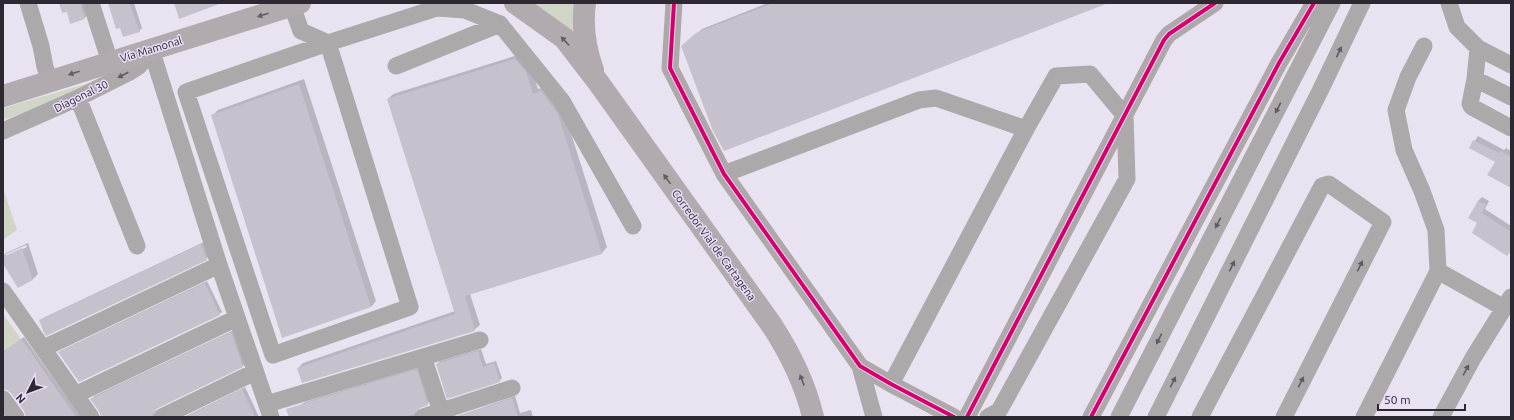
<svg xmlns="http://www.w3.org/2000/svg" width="1514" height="420" font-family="Ubuntu,sans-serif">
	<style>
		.green { fill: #d1d5c5 }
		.shadow { fill: #0003; fill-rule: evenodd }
		.building { fill: #c6c1cd }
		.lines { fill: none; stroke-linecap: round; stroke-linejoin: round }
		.minor { stroke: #ada8aa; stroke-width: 17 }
		.major { stroke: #b1abb0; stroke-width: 22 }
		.cycleway-casing { stroke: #e8dcf7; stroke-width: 6 }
		.cycleway { stroke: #d6006c; stroke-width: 4 }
		.oneway { fill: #625c64 }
		.oneway2 { fill: #605b62 }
		.labels { text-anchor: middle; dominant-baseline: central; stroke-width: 3; stroke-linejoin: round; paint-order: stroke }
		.street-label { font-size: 11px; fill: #2d2832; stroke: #e8dcf7 }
	</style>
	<rect width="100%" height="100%" fill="#e9e2f1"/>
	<!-- green -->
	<path class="green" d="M533 3H574L576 34Z
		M103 79 49 104 3 120V108Z
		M3 188 17 230 3 240Z
		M3 314 21 339 3 352Z"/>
	<!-- shadow -->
	<path class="shadow" d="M60 3H83L87 16 84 18Z
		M109 3H134L142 28 139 31 120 27Z
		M768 3H1104L687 42 702 29Z
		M521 54 531 67 538 89 547 86 563 108 607 247 602 253 470 294 480 325 474 330 298 368 303 363 455 311 388 99 393 94Z
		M304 79 376 301 371 307 213 115 218 110Z
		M1478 136 1504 150 1506 148 1511 151V187L1496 162 1470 148Z
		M1482 197 1489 201 1485 209 1511 226V251L1507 255 1479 223 1470 218 1478 201Z
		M204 242 209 256 206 259 40 321 43 318Z
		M28 243 38 274 33 279 18 286 3 262V257L6 253ZM26 245 27 247 6 257V254Z
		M207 281 222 312 219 314 59 352 62 350Z
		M234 330 245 363 243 366 157 407 154 413 155 417H103L92 399 94 396Z
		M24 337 81 417H27L25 411 12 392 7 389H3V352Z
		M481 349 486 364 496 361 502 378 499 381 437 364 440 361Z
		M419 367 431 401 416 409V417H299L302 404 305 402Z
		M245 387 259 417H184Z
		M515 396 520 413 531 410 533 417H455Z"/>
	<!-- building -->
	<path class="building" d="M59 3H81V7L85 19 70 24 67 12 62 13Z
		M108 3H129L140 32 123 37 120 28 116 29Z
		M174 3H219V4L179 19Z
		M773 3H1105L1106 4 724 151 713 131 681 46 696 33Z
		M515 59 526 72 533 94 541 91 558 114 602 254 465 296 475 331 302 383 297 368 455 314 387 99Z
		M299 84 371 307 282 338 211 115Z
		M1473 140 1499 153 1501 151 1511 157V188L1487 175 1495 162 1469 148Z
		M1478 201 1486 205 1482 213 1511 232V251L1507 256 1472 233 1477 223 1468 218Z
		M201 244 207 260 46 336 44 333 39 320Z
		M22 248 33 280 18 288 3 264V257Z
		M205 283 220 315 79 382 58 352Z
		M231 332 243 367 158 408 154 412 152 417H101L99 411 90 399Z
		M21 339 34 357 76 417H26L24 411 11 393 7 390 3 389V352Z
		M478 351 483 367 494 363 500 382 447 399 436 364Z
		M417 369 428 405 420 408 414 414 404 417H289L286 409Z
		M242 389 255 417H185Z
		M512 398 518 417H455Z"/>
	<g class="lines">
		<!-- minor -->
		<path class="minor" d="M28 3 41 46 45 67 50 81
			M91 3 110 62
			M674 3 670 68 724 174 860 366 891 384 954 417
			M1449 3 1457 27 1478 48 1511 65
			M292 6 301 31 328 43 410 307 273 355 186 92 328 43 437 8 465 10 500 24 562 101 633 226
			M1478 48 1475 79 1470 104 1472 107 1511 128
			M151 49 219 265 271 417
			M396 66 500 24
			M1475 79 1511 97
			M78 98 137 246
			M3 131 78 98 128 73 139 66 146 58 151 49
			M724 174 919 100 936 98 1026 129
			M1438 271 1504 308
			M3 291 91 417
			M44 348 219 265
			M423 357 443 417
			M860 366 874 417
			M891 384 1026 129 1056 76 1090 74 1125 116 1127 179 999 411 988 417
			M75 395 237 318
			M3 399 16 417
			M267 404 480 340
			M162 417 255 372
			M423 417 512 388
			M967 417 1164 40 1169 34 1215 3
			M1091 417 1279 63 1314 3
			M1119 417 1332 3
			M1156 417 1322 87 1362 3
			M1200 417 1322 186 1329 184 1383 222 1284 417
			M1364 417 1438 271 1436 230 1422 191 1404 150 1396 110 1408 77 1424 46
			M1441 417 1473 358 1511 297"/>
		<!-- major -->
		<path class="major" d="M515 3 564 38 598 82 771 324C790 353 805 383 813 417
			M585 3C582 25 585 48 593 70
			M3 96 300 3"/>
		<!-- cycleway casing -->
		<g class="cycleway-casing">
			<path id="cycleway" d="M674 3 670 68 724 174 860 366 891 384 954 417
				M967 417 1164 40 1169 34 1215 3
				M1091 417 1279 63 1314 3"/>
		</g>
		<!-- cycleway -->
		<use href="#cycleway" class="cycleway"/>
	</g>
	<!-- one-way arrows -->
	<defs><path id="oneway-solid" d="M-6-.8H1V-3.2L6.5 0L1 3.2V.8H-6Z"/></defs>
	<g class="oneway">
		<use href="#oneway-solid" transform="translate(263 15) rotate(163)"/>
		<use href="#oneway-solid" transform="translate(565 41) rotate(-133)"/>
		<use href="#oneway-solid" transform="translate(74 73) rotate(162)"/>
		<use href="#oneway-solid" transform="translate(667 179) rotate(-126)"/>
		<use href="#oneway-solid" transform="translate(802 380) rotate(-111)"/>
	</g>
	<g class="oneway2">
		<use href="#oneway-solid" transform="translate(1339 52) rotate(-65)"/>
		<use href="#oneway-solid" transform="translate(123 75) rotate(152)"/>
		<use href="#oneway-solid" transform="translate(1278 108) rotate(117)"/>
		<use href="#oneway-solid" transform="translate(1218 223) rotate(117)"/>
		<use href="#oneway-solid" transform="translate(1232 266) rotate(-63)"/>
		<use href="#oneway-solid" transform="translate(1360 266) rotate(-63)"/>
		<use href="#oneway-solid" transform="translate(1159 339) rotate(117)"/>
		<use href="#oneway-solid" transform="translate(1466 370) rotate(-62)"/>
		<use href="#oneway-solid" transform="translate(1173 382) rotate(-63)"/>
		<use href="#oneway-solid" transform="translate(1301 382) rotate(-63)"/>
	</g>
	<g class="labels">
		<!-- street labels -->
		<g class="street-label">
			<text transform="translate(151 49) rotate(-17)">Vía Mamonal</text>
			<text transform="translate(81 96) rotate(-26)">Diagonal 30</text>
			<text transform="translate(714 245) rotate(54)">Corredor Vial de Cartagena</text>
		</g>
	</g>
	<!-- border -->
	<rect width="1514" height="420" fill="none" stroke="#2d2832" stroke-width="8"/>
	<!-- north arrow -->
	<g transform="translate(28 392) rotate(228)" stroke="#e8dcf7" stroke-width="3" paint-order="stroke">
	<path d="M0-3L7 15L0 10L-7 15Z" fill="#2d2832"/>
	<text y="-6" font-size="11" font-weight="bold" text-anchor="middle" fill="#2d2832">N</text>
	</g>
	<!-- scale -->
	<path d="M1378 404v6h87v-6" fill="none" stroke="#2d2832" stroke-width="2"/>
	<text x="1384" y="404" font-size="12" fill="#2d2832" stroke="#e8dcf7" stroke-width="3" paint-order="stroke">50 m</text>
</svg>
